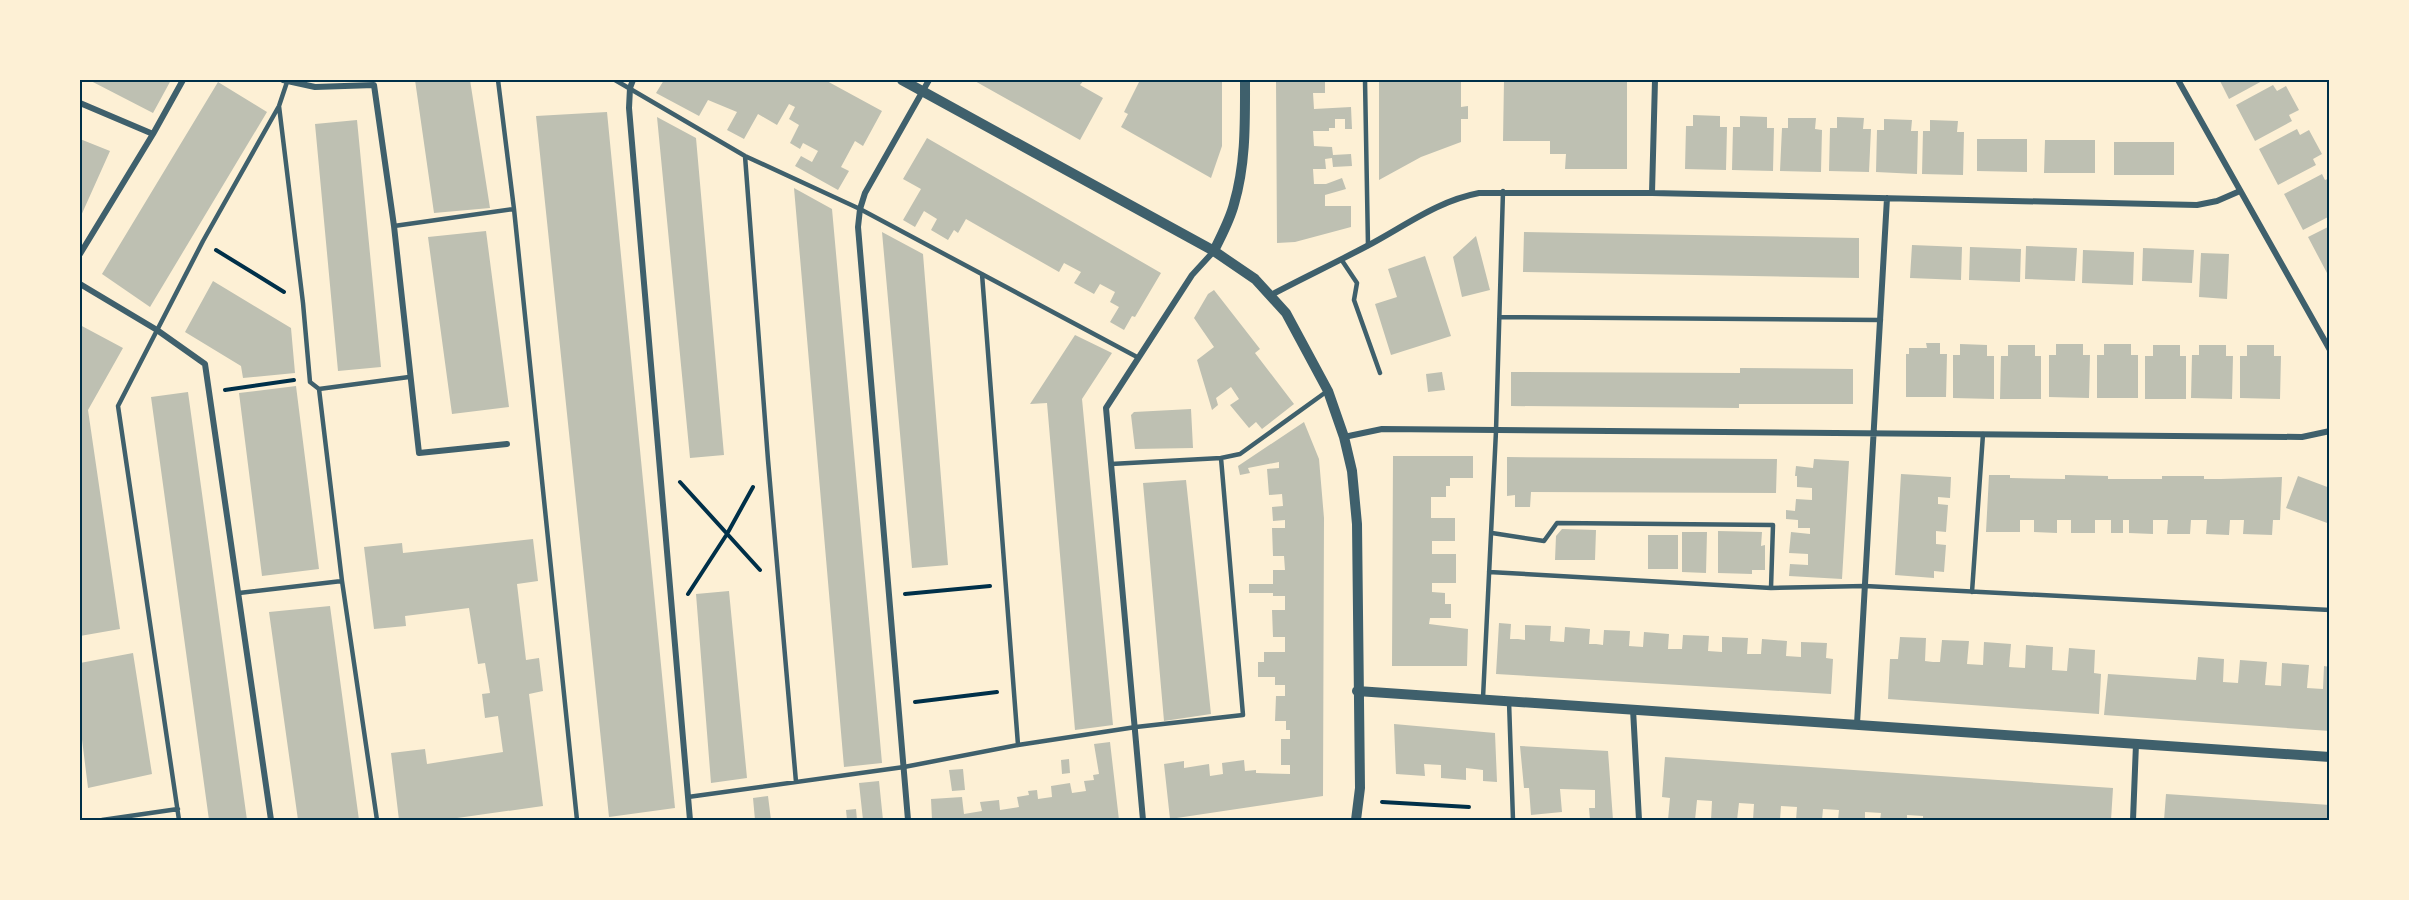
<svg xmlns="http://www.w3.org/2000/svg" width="2409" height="900" font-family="Figtree,sans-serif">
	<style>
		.building { fill: #bec0b2 }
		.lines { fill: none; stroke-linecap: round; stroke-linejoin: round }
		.path { stroke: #003049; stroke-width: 4 }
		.service { stroke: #3f606c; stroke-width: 4.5 }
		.minor { stroke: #3f606c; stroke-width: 6 }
		.tertiary { stroke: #3f606c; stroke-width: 10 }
		.neatline { fill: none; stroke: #003049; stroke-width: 2 }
	</style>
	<rect width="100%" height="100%" fill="#fdf0d5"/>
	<!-- building -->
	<path class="building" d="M89 80H171L153 113Z
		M415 80H470L490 208 434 213Z
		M664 80H825L882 111 863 146 855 141 841 167 849 171 838 190 795 166 801 156 812 162 818 151 803 143 800 149 790 143 799 125 789 119 795 107 789 104 777 125 758 114 744 139 727 130 737 112 708 100 699 116 656 93Z
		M973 80H1047L1052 82 1053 80H1084L1080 85 1103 98 1080 140Z
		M1140 80H1222V146L1211 178 1121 127 1128 114 1124 112Z
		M1276 80H1325V93H1313L1314 109 1351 107 1352 129H1345V119H1335V128H1329V131H1313L1314 146 1332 147 1333 155 1351 154 1352 166 1333 167 1332 158 1325 159 1326 169H1313L1314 184H1326L1342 178 1346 189 1325 195V206H1351V227L1295 242 1277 243Z
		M1379 80H1461V107L1468 106V119H1461V142L1421 157 1379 180Z
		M1504 80H1627V169H1565L1566 154H1550V141H1503Z
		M2223 80H2264L2229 99 2220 81Z
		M218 82 267 112 150 307 102 274Z
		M2273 85 2277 91 2286 86 2299 110 2289 115 2292 121 2255 141 2236 105Z
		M607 112 675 808 609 817 536 116Z
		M1693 115 1720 116V127H1727L1726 170 1685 169 1686 126H1693Z
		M1740 116 1767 117V128H1774L1773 171 1732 170 1733 127H1740Z
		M657 117 696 138 724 455 690 458Z
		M1837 117 1864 118 1863 129H1871L1869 172 1829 171 1830 128H1837Z
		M1788 118H1816L1815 129 1822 130 1821 172 1780 171 1782 128H1788Z
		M1884 119 1912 120 1911 131H1918L1917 174 1876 172 1877 130H1884Z
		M357 120 381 367 338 371 315 124Z
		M1930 120 1958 121 1957 132H1964L1963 175 1922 174 1923 131H1930Z
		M2297 129 2300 135 2309 130 2322 154 2313 159 2316 165 2278 185 2259 149Z
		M927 138 1161 273 1135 317 1132 316 1124 330 1110 322 1119 307 1110 302 1115 292 1100 284 1094 294 1074 283 1081 272 1064 263 1059 272 966 219 958 233 954 230 948 240 931 230 937 219 924 211 915 227 903 220 921 189 903 179Z
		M80 139 110 151 80 218Z
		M1977 139H2027V172L1977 171Z
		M2045 140H2095V173H2044Z
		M2114 142H2174V175H2114Z
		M2322 174 2325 180 2330 178V216L2303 230 2284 194Z
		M794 188 832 209 882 763 844 767Z
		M2330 226V272L2327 273 2308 237Z
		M486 231 509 407 452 414 428 237Z
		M882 232 923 254 948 565 912 568Z
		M1524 232 1859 238V278L1523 272Z
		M1476 236 1490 290 1462 297 1453 257Z
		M1912 245 1962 247 1961 280 1910 278Z
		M2026 246 2077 248 2075 281 2025 279Z
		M1970 247 2021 249 2020 282 1969 280Z
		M2143 248 2194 250 2192 283 2142 281Z
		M2083 250 2134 252 2133 285 2082 283Z
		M2201 253 2229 254 2227 299 2199 297Z
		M1425 256 1451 336 1391 355 1375 304 1397 297 1388 269Z
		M213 281 291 328 295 373 243 378 241 366 185 332Z
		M1214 290 1260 349 1255 353 1294 404 1262 429 1256 422 1249 428 1230 405 1239 399 1231 387 1216 398 1218 405 1212 410 1197 360 1214 347 1194 318 1208 294Z
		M80 325 123 348 88 410 120 629 80 636Z
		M1075 335 1112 353 1082 399 1113 725 1075 730 1047 403 1030 404Z
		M1926 343H1940V354H1947L1946 397H1906V354H1909V348H1927Z
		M1960 344 1987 345V356H1994V399L1953 398V355H1960Z
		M2056 344H2083V355H2090L2089 398 2049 397V355H2056Z
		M2104 344H2131V355H2138V398H2097V355H2104Z
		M2008 345H2035V356H2041V399H2000L2001 356H2008Z
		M2153 345H2180V356H2186V399H2145V356H2153Z
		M2199 345H2226V356H2233L2232 399 2191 398 2192 355H2199Z
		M2247 345H2274V356H2281L2280 399 2240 398V356H2247Z
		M1740 368 1853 369V404H1739V408L1511 406V372L1740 373Z
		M1442 372 1445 390 1428 392 1426 374Z
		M296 386 319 569 262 576 239 393Z
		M188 392 247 820H209L151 397Z
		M1191 409 1193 448 1135 449 1131 415 1134 412Z
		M1304 422 1319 459 1324 518 1323 796 1170 819 1164 764 1184 761V768L1209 764 1210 776 1223 774 1222 763 1244 760 1245 771 1256 770V773L1290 774V765H1281V739H1290V730H1286V721H1275L1276 696H1285V685H1275V677H1258V662H1264V652H1285V637H1273L1272 610H1285V596H1273V593H1249V584H1273V570H1285L1284 556H1273L1272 528H1285V520L1273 521 1272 507 1283 506 1282 494 1269 495 1267 469 1279 468V462L1248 468 1250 473 1240 475 1238 466Z
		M1393 456H1473V478H1450V486H1446V497H1431V518H1455V541H1432V554H1456V583H1432V592L1445 593V604H1451V618H1430L1429 624 1468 629 1467 666H1392Z
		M1507 457 1777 459 1776 493 1531 492 1530 507H1515V495L1507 496Z
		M1814 459 1849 461 1842 579 1789 576 1790 564 1808 565V554L1789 553 1791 532 1810 534V528H1798V520L1786 519V510L1795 511 1796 499 1812 500V488L1797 487V476H1795L1796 466 1813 468Z
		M1901 474 1951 477 1950 498 1938 497V504L1948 505 1946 532 1936 531V544L1946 545 1944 572 1934 571V578L1895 575Z
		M1989 475H2010V478L2065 479V475L2108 476V479H2162V476H2204V479H2221L2282 477 2280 520H2273L2272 535 2243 534 2244 520H2230L2229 535 2206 534 2207 520H2191L2190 534H2167L2168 520H2153V534L2129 533V520H2123V533H2111V520H2095V533H2071V520H2057V533L2034 532V520H2020V532H1986Z
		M2298 476 2330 488V524L2286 508Z
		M1186 480 1211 714 1164 721 1143 483Z
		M1562 529 1596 530 1595 560H1555L1556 536Z
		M1718 531 1762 532 1761 546 1765 545V570H1752V574L1718 573Z
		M1682 532H1707L1706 573 1682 572Z
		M1648 535H1678V569H1648Z
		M533 539 538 581 517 584 526 660 539 658 543 691 529 694 543 806 443 820H399L391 753 425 749 427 764 503 752 498 716 485 718 482 694 490 693 485 663 478 664 469 608 405 616 406 626 374 629 364 547 402 543 403 553Z
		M729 591 747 778 711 783 696 594Z
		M330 606 359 820H298L269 612Z
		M1499 623 1511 624 1510 639H1518L1525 640V625L1551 626 1550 641 1564 642 1565 627 1590 629 1589 644H1596L1603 645 1604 630 1630 631 1629 646 1643 647 1644 632 1669 634 1668 649H1682L1683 635 1709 636 1708 651 1722 652V637L1748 638 1747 654H1761L1762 639 1787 641 1786 656 1801 657V642L1827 643 1826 658 1833 659 1831 694 1496 674Z
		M1900 637 1926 638 1925 661 1933 662H1940L1942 640 1969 641 1967 664 1983 665 1984 642 2011 644 2009 667 2025 668 2026 645 2053 647 2052 670 2067 671 2069 648 2095 650 2094 673 2101 674 2099 714 1888 699 1890 659H1898Z
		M133 653 152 774 88 788 80 723V663Z
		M2198 657 2224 659 2223 682 2238 683 2240 660 2267 662 2265 685 2281 686 2282 663 2294 664 2309 665 2307 688 2323 689 2324 666 2330 667V731L2104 715 2108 674 2196 680Z
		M1394 724 1495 733 1497 782 1483 781V770L1466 768V780L1441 778V765L1424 764 1425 776 1396 774Z
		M1110 742 1119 820H932L931 799 962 797 964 814 982 811 980 802 999 800 1000 810 1019 807 1017 797 1029 795 1028 791 1037 790 1038 799 1052 797 1051 786 1070 783 1072 793 1086 791 1084 781 1094 780 1093 775 1099 774 1094 744Z
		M1520 746 1608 751 1613 820H1590L1589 808H1595V790L1560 789 1562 812 1531 815 1529 788H1524Z
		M1665 757 2113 788 2111 820H1965L1950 818V820H1923V816L1907 815V820H1880L1881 813 1865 812V820H1838L1839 810 1823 809 1822 820H1796L1797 807 1781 806 1780 820H1753L1754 804 1739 803 1737 820H1711L1712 801 1697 800 1695 820H1668L1670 798 1662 797Z
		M1069 759 1070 773 1062 774 1061 760Z
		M963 769 965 790 952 791 949 770Z
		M879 781 883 820H863L859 783Z
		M2166 794 2330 805V820H2164Z
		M768 796 771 820H755L753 798Z
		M856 809 857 820H847L846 810Z"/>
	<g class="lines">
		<!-- path -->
		<path class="path" d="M216 250 284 292
			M225 390 294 380
			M680 482 760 570
			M688 594 727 534 753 487
			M905 594 990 586
			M915 702 997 692
			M1382 802 1469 807"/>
		<!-- service -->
		<path class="service" d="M498 80 514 209 577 820
			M615 80 745 156 860 209 1137 357
			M1365 80 1368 246
			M279 106 303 303 310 382 319 389 409 377
			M745 156 768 460 796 782
			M394 226 514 209
			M1341 259 1357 283 1354 300 1380 373
			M982 274 1018 745
			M1500 317 1881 320
			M319 389 342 581 377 820
			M1111 464 1221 458
			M1492 533 1544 541 1557 523 1773 525 1771 588
			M1489 572 1771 588 1865 586 2330 610
			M1972 592 1983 434
			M239 593 342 581
			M1483 698 1496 431 1503 191
			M1509 701 1513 820
			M688 797 904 767 1018 745 1136 727 1243 715 1221 458 1240 454 1326 392
			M102 820 178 809
			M179 820 118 406 203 241 279 106 287 82"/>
		<!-- minor -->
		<path class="minor" d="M283 80 315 87 374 85 394 226 419 453 507 444
			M633 80 630 88 629 108 690 820
			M2178 80 2330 350
			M80 103 153 134
			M1652 193 1655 80
			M80 254 153 134 183 80
			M80 284 157 330 205 364 271 820
			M1271 295C1303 278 1335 263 1367 246 1405 226 1437 201 1479 193H1652L2197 205 2217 201 2240 191
			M1344 437 1382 429 2302 437 2330 431
			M1633 709 1639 820
			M1857 724 1887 198
			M908 820 858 227 860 209 865 193 929 80
			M1143 820 1106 408 1192 275 1214 251
			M2133 820 2136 744"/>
		<!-- tertiary -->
		<path class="tertiary" d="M902 80 1214 251 1255 279 1286 313 1328 391 1344 437 1352 471 1357 524 1360 788 1356 820
			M1214 251C1221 236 1230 220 1234 204 1246 163 1245 122 1245 80
			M1357 691 2330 757"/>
	</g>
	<!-- border -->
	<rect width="2409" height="900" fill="none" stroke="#fdf0d5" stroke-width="162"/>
	<rect x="81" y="81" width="2247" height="738" class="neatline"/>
</svg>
